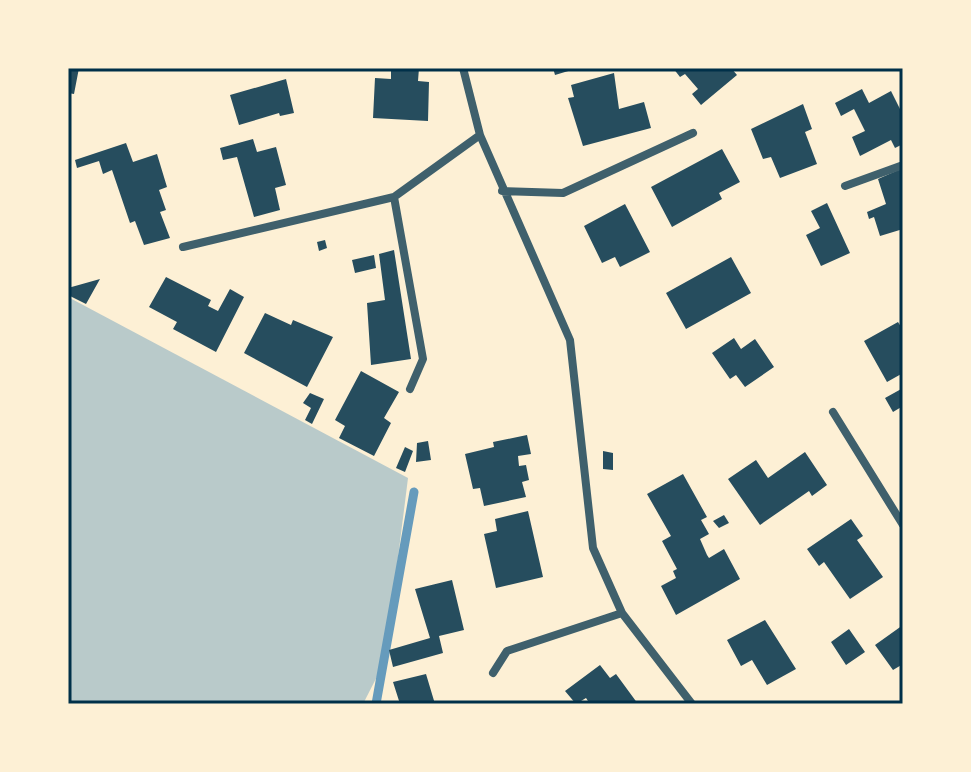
<svg xmlns="http://www.w3.org/2000/svg" width="971" height="772" font-family="'Fira Sans',sans-serif">
	<style>
		.green { fill: #b9caca }
		.lines { fill: none; stroke-linecap: round; stroke-linejoin: round }
		.stream { stroke: #669bbc; stroke-width: 9 }
		.building { fill: #264d5e }
		.minor { stroke: #3f606c; stroke-width: 8 }
		.neatline { fill: none; stroke: #003049; stroke-width: 3 }
	</style>
	<rect width="100%" height="100%" fill="#fdf0d5"/>
	<!-- green -->
	<path class="green" d="M68 297 408 478 385 661 363 704H68Z"/>
	<g class="lines">
		<!-- stream -->
		<path class="stream" d="M376 704 414 492"/>
	</g>
	<!-- building -->
	<path class="building" d="M68 68H79L74 94 68 93Z
		M391 68H419L418 81 429 82 428 121 373 118 375 78 391 79Z
		M553 68H575V69L555 75Z
		M673 68H731L737 75 701 105 692 94 698 89 685 74 680 77Z
		M614 73 619 109 644 102 651 128 583 146 568 98 574 97 571 85Z
		M286 79 294 113 280 116 279 113 239 125 230 95Z
		M862 89 869 103 891 91 903 115V144L895 148 891 140 860 156 852 137 865 131 854 109 841 116 835 103Z
		M803 104 812 129 805 132 817 164 780 178 771 157 763 159 751 129Z
		M253 139 257 152 276 147 286 185 275 188 280 210 254 217 237 157 223 160 220 148Z
		M126 143 133 162 157 154 167 187 159 190 166 210 160 212 170 238 144 245 135 221 130 223 112 170 103 174 99 161 77 168 75 160Z
		M722 149 740 182 719 193 722 199 672 227 651 187Z
		M903 168V229L880 236 874 217 869 219 867 212 886 204 878 179Z
		M827 203 850 253 821 266 806 235 820 228 811 211Z
		M625 204 650 252 620 267 615 257 602 263 584 226Z
		M325 240 327 248 319 251 317 242Z
		M394 250 411 359 371 365 367 303 385 300 379 254Z
		M374 255 376 268 355 273 352 260Z
		M731 257 751 293 686 329 666 293Z
		M166 277 211 300 208 306 218 311 230 289 244 297 216 352 173 329 177 322 149 307Z
		M100 279 86 304 68 295V288Z
		M265 313 291 325 293 320 333 337 307 387 244 353Z
		M898 322 903 330V373L887 382 864 341Z
		M734 338 741 349 755 339 774 367 745 387 736 375 730 379 712 353Z
		M361 371 399 392 384 418 391 423 374 456 339 438 345 426 335 420Z
		M903 388V406L893 412 885 398Z
		M310 393 324 399 312 424 305 420 311 408 303 403Z
		M527 435 531 454 518 456 519 466 526 465 529 480 522 482 526 497 484 506 480 488 473 489 465 454 494 447 493 442Z
		M428 441 431 460 416 462 417 443Z
		M405 447 413 451 405 472 396 468Z
		M603 451 613 453V470L603 469Z
		M805 452 827 485 812 496 809 491 760 525 728 479 756 460 768 478Z
		M683 474 707 517 701 520 709 534 700 539 707 555 709 558 724 549 740 579 676 615 661 586 676 578 673 571 677 569 662 541 671 536 647 494Z
		M528 511 543 577 496 588 484 534 497 531 495 519Z
		M724 515 729 523 719 528 713 521Z
		M851 519 863 536 857 540 883 577 850 599 824 562 819 566 807 549Z
		M452 580 464 630 439 636 443 653 393 667 389 650 430 638 415 589Z
		M765 620 796 669 767 685 752 660 741 666 727 640Z
		M903 625V664L893 670 875 645Z
		M849 629 865 652 846 665 831 642Z
		M600 665 610 678 616 674 638 704H590L586 698 576 704 565 691Z
		M426 674 435 704H400L393 682Z"/>
	<g class="lines">
		<!-- minor -->
		<path class="minor" d="M463 68 480 135 570 340 593 548 622 613 692 704
			M845 186 903 165
			M502 191 563 193 693 133
			M394 197 423 359 410 389
			M183 247 394 197 480 135
			M833 412 903 525
			M493 673 507 651 622 613"/>
	</g>
	<!-- border -->
	<rect width="971" height="772" fill="none" stroke="#fdf0d5" stroke-width="140"/>
	<rect x="70" y="70" width="831" height="632" class="neatline"/>
</svg>
